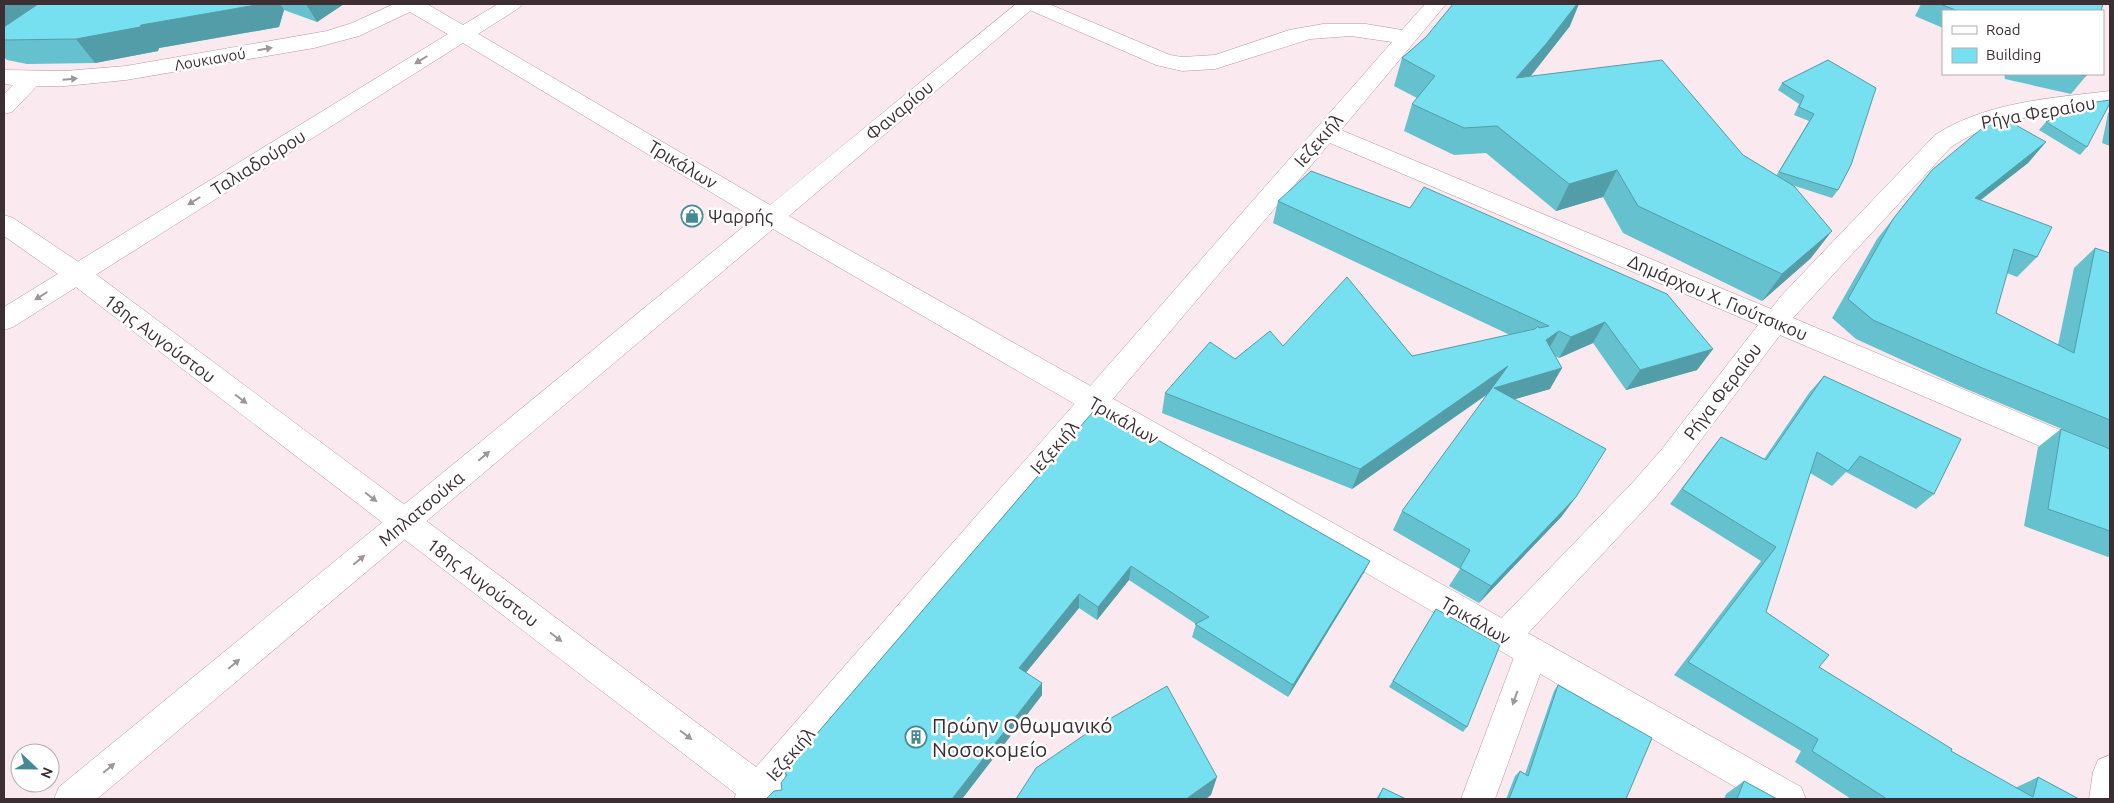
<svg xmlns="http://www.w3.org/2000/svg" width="2114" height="803" font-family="Ubuntu,sans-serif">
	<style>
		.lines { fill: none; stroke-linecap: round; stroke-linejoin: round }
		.street-casing { stroke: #b895a1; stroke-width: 1 }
		.secondary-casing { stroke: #b895a1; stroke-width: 1 }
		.street { fill: #fff; fill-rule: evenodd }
		.secondary { fill: #fff; fill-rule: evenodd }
		.wall { fill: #65c1ce }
		.shaded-wall { fill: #539da8 }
		.building { fill: #76e0f0; stroke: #539da8 }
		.oneway { fill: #9e9699 }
		.labels { text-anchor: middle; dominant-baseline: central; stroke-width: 5; stroke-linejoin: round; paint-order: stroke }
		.far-street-label { font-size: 15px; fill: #3d2e33; stroke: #fff }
		.street-label { font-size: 18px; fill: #3d2e33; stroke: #fff }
		.poi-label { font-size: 18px; fill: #3d2e33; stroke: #fff; text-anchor: start }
		.near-poi-label { font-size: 21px; fill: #3d2e33; stroke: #fff; text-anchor: start }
	</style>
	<rect width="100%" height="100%" fill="#faeaef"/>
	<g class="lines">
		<!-- street casing -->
		<g class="street-casing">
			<path id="street" d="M394 4H427L463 25 498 4H522L519 8 470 39 463 41 456 39 410 12 359 36 314 48 126 80 65 86H37L12 112 4 114V94L13 85 4 84V70L65 71 126 66 327 31 352 23Z
				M1022 4H1049L1170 55 1182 57 1215 55 1289 30 1323 24H1366L1402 30 1425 4H1446L1341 130 1771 309 1781 296 1935 135C1986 102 2051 98 2110 91V105C2056 114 1998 115 1951 147L1793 318 2110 451V476L1780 335 1682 465 1654 499 1516 646 1505 651 1494 646 1489 636 1494 626 1634 481 1662 449 1758 325 1330 143 783 788 787 799H734L736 794 68 281 4 236V215L13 218 86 267 756 767 1392 42 1351 36 1310 39 1215 69 1182 71 1156 65 1025 8Z
				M1532 637 1543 641 1548 652 1495 799H1461L1516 652 1521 641Z
				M2110 755V799H2089L2093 772 2098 760Z"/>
		</g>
		<!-- secondary casing -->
		<g class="secondary-casing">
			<path id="secondary" d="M1016 4H1038L789 216 1801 787 1806 799H1756L773 229 97 799H54L59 787 754 218 463 43 13 327 4 330V307L456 29 463 27 470 29 770 205Z"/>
		</g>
		<!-- street -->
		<use href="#street" class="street"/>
		<!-- secondary -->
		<use href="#secondary" class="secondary"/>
	</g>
	<!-- wall -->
	<path class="wall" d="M4 4H344L317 22 284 10 279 27 159 48 158 51 95 63 27 64 7 60 4 57Z
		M1921 4H2103L2101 11H1943V28L1915 16Z
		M1570 26 1530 76 1743 155 1776 176 1809 121 1794 115 1799 104 1778 90 1782 83 1828 60 1838 190 1832 198 1792 185 1811 258 1762 301 1623 233 1603 197 1556 211 1486 153 1454 155 1404 131 1412 104 1417 98 1394 86 1402 58 1426 37Z
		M2004 74H2087L2086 76 2071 94 2005 79Z
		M2110 111V146L2102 143 2108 113Z
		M2046 122 2087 147 2080 155 2039 130Z
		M2046 142 2028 163 1981 200 2037 257 2017 277 2007 273 1996 313 2058 345 2074 268 2095 248 2110 253V449L1959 386 1856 339 1832 318 1877 239 1932 170Z
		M1278 201 1713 349 1697 370 1626 390 1593 343 1559 358 1555 356 1550 389 1515 399 1562 516 1479 603 1449 586 1460 569 1393 530 1402 511 1488 394 1352 489 1162 413 1165 393 1235 359 1412 356 1510 335 1273 223Z
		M1824 376 1934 494 1916 509 1846 472 1832 486 1810 473 1766 612 1819 667 1951 751 2015 788 2038 777 2079 799H1851L1795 762 1801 751 1674 675 1761 561 1670 504 1708 453 1721 437 1764 459 1809 393Z
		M1098 406 1370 561 1363 574 1288 697 1192 637 1196 624 1129 580 1097 620 1079 608 1026 672 1042 695 962 799H766L782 790 786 777 784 772Z
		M2061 429 2110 449V556L2108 557 2024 526 2038 447Z
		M1436 609 1467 727 1463 732 1389 687Z
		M1558 685 1626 799H1506L1515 776 1520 771 1525 774 1554 691Z
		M1744 781 1777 799H1724L1726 794Z
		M1383 788 1406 799H1376Z"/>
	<!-- shaded-wall -->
	<path class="shaded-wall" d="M4 4H59L4 40Z
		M262 4H280L284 10 279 27 159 48 158 51 95 63 76 39 141 25Z
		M306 4H344L317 22Z
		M1577 4H1579L1570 26 1534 72 1505 106 1516 78Z
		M2046 142 2028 163 1957 218 1975 198Z
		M1617 170 1603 197 1556 211 1569 184Z
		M1832 231 1811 258 1762 301 1782 274Z
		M1605 322 1593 343 1559 358 1571 337Z
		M1559 331 1547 352 1546 340Z
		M1713 349 1697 370 1626 390 1640 370Z
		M1508 366 1562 368 1550 389 1484 408 1493 390 1352 489 1360 469Z
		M1576 497 1562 516 1479 603 1491 586Z
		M1370 561 1363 574 1288 697 1293 685Z
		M1131 566 1129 580 1097 620 1098 607Z
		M1079 594V608L1020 680 1019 668Z
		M1042 683V695L962 799H952Z
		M1217 777 1211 795 1206 799H1186Z"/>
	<!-- building -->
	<path class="building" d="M38 4H262L141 25 140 27 76 39 4 40V27Z
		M1453 4H1577L1546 44 1516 78 1662 60 1743 155 1794 186 1832 231 1782 274 1638 206 1617 170 1569 184 1497 126 1464 128 1412 104 1435 76 1402 58 1426 37Z
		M1940 4H2103L2101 11H1958Z
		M1828 60 1876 88 1851 165 1838 190 1779 172 1814 114 1799 107 1804 96 1782 83Z
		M2075 74H2087L2086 76Z
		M2110 100V103L2087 147 2046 122 2076 105Z
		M1998 115 2046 142 1975 198 2052 227 2037 257 2014 249 1996 313 2074 353 2095 248 2110 253V420L1980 367 1873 320 1848 299 1893 219 1932 170Z
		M1311 171 1410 208 1424 187 1667 294 1713 349 1640 370 1605 322 1571 337 1559 331 1546 340 1562 368 1494 388 1606 449 1576 497 1491 586 1460 568 1470 550 1402 511 1508 366 1360 469 1165 393 1210 342 1235 359 1270 331 1283 346 1347 277 1412 356 1535 329 1538 326 1539 328 1549 326 1278 201Z
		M1824 376 1961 439 1934 494 1860 456 1848 471 1817 452 1766 612 1829 655 1819 667 1952 749 1951 751 2033 797 2038 777 2079 799H1887L1812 751 1818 739 1688 662 1776 547 1682 489 1721 437 1766 460Z
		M1098 406 1370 561 1293 685 1195 624 1209 617 1131 566 1098 607 1079 594 1019 668 1042 683 952 799H766L774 791 782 790 781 783 787 775 784 772Z
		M2061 429 2110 449V531L2048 509Z
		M1436 609 1500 645 1467 727 1393 681Z
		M1558 685 1652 738 1626 799H1509L1520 771 1528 776Z
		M1167 686 1217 777 1186 799H1016L1036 768 1099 725Z
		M1744 781 1777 799H1737Z
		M1383 788 1406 799H1378Z"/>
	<!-- one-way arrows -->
	<defs><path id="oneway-solid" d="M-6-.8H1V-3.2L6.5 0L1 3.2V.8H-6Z" transform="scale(1.25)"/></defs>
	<g class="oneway">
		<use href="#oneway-solid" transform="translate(265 49) rotate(-10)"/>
		<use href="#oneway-solid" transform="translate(421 60) rotate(148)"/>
		<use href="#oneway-solid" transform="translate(70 79) rotate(-5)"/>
		<use href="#oneway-solid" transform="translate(194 201) rotate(148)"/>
		<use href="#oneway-solid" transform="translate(41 296) rotate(148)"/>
		<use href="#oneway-solid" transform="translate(241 399) rotate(37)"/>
		<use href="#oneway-solid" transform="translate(484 456) rotate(-40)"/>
		<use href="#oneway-solid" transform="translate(371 497) rotate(37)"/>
		<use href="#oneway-solid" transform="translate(359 560) rotate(-40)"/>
		<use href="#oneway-solid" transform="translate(556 637) rotate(37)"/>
		<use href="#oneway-solid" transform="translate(234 664) rotate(-40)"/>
		<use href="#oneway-solid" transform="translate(1515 698) rotate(110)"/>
		<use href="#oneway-solid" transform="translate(686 735) rotate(37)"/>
		<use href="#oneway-solid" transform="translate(109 768) rotate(-40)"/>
	</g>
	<!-- icons -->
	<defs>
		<g id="shop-ring" transform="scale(1.125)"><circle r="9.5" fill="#fff" stroke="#448a94" stroke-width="1.5"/><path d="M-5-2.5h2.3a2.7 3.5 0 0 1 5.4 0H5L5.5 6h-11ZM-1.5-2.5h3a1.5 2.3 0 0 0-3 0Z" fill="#448a94"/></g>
		<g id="building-ring" transform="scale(1.125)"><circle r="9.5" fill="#fff" stroke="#448a94" stroke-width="1.5"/><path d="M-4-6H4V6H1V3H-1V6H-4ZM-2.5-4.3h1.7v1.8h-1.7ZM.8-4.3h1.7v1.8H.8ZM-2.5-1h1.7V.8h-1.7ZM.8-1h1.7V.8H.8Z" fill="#448a94"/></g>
	</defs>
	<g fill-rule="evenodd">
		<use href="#shop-ring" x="692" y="216"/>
		<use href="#building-ring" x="916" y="737"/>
	</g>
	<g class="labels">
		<!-- far-street labels -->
		<g class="far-street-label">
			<text transform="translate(210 59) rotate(-10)">Λουκιανού</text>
		</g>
		<!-- street labels -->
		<g class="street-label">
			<text transform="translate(899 110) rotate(-40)">Φαναρίου</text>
			<text transform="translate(2038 112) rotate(-10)">Ρήγα Φεραίου</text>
			<text transform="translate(1318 140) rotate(-49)">Ιεζεκιήλ</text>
			<text transform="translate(258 162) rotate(-32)">Ταλιαδούρου</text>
			<text transform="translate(683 164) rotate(31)">Τρικάλων</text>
			<text transform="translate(1718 297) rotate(23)">Δημάρχου Χ. Γιούτσικου</text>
			<text transform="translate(160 338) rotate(37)">18ης Αυγούστου</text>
			<text transform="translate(1722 391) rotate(-53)">Ρήγα Φεραίου</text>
			<text transform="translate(1124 420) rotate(30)">Τρικάλων</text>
			<text transform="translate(1054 447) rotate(-49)">Ιεζεκιήλ</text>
			<text transform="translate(421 508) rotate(-40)">Μπλατσούκα</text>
			<text transform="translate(483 582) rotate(37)">18ης Αυγούστου</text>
			<text transform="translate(1476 620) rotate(30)">Τρικάλων</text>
			<text transform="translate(790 754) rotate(-49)">Ιεζεκιήλ</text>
		</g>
		<!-- poi labels -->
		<g class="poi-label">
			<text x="708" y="216">Ψαρρής</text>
		</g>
		<!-- near-poi labels -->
		<g class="near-poi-label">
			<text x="932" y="725">Πρώην Οθωμανικό<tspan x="932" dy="24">Νοσοκομείο</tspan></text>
		</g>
	</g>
	<!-- border -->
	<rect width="2114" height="803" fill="none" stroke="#3d2e33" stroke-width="10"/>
	<!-- legend -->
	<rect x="1942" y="10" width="162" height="65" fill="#ffffff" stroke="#b1abad"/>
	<rect x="1952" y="26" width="25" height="8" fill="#ffffff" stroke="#b1abad"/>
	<text x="1986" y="35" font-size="15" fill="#3d2e33">Road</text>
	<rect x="1952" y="48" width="25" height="15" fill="#76e0f0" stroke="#b1abad"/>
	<text x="1986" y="60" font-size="15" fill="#3d2e33">Building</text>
	<!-- north arrow -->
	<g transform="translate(35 768) rotate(112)"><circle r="24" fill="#ffffff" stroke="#b1abad"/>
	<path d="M0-4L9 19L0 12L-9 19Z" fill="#448a94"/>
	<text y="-8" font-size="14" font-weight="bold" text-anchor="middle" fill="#3d2e33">N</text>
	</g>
</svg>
